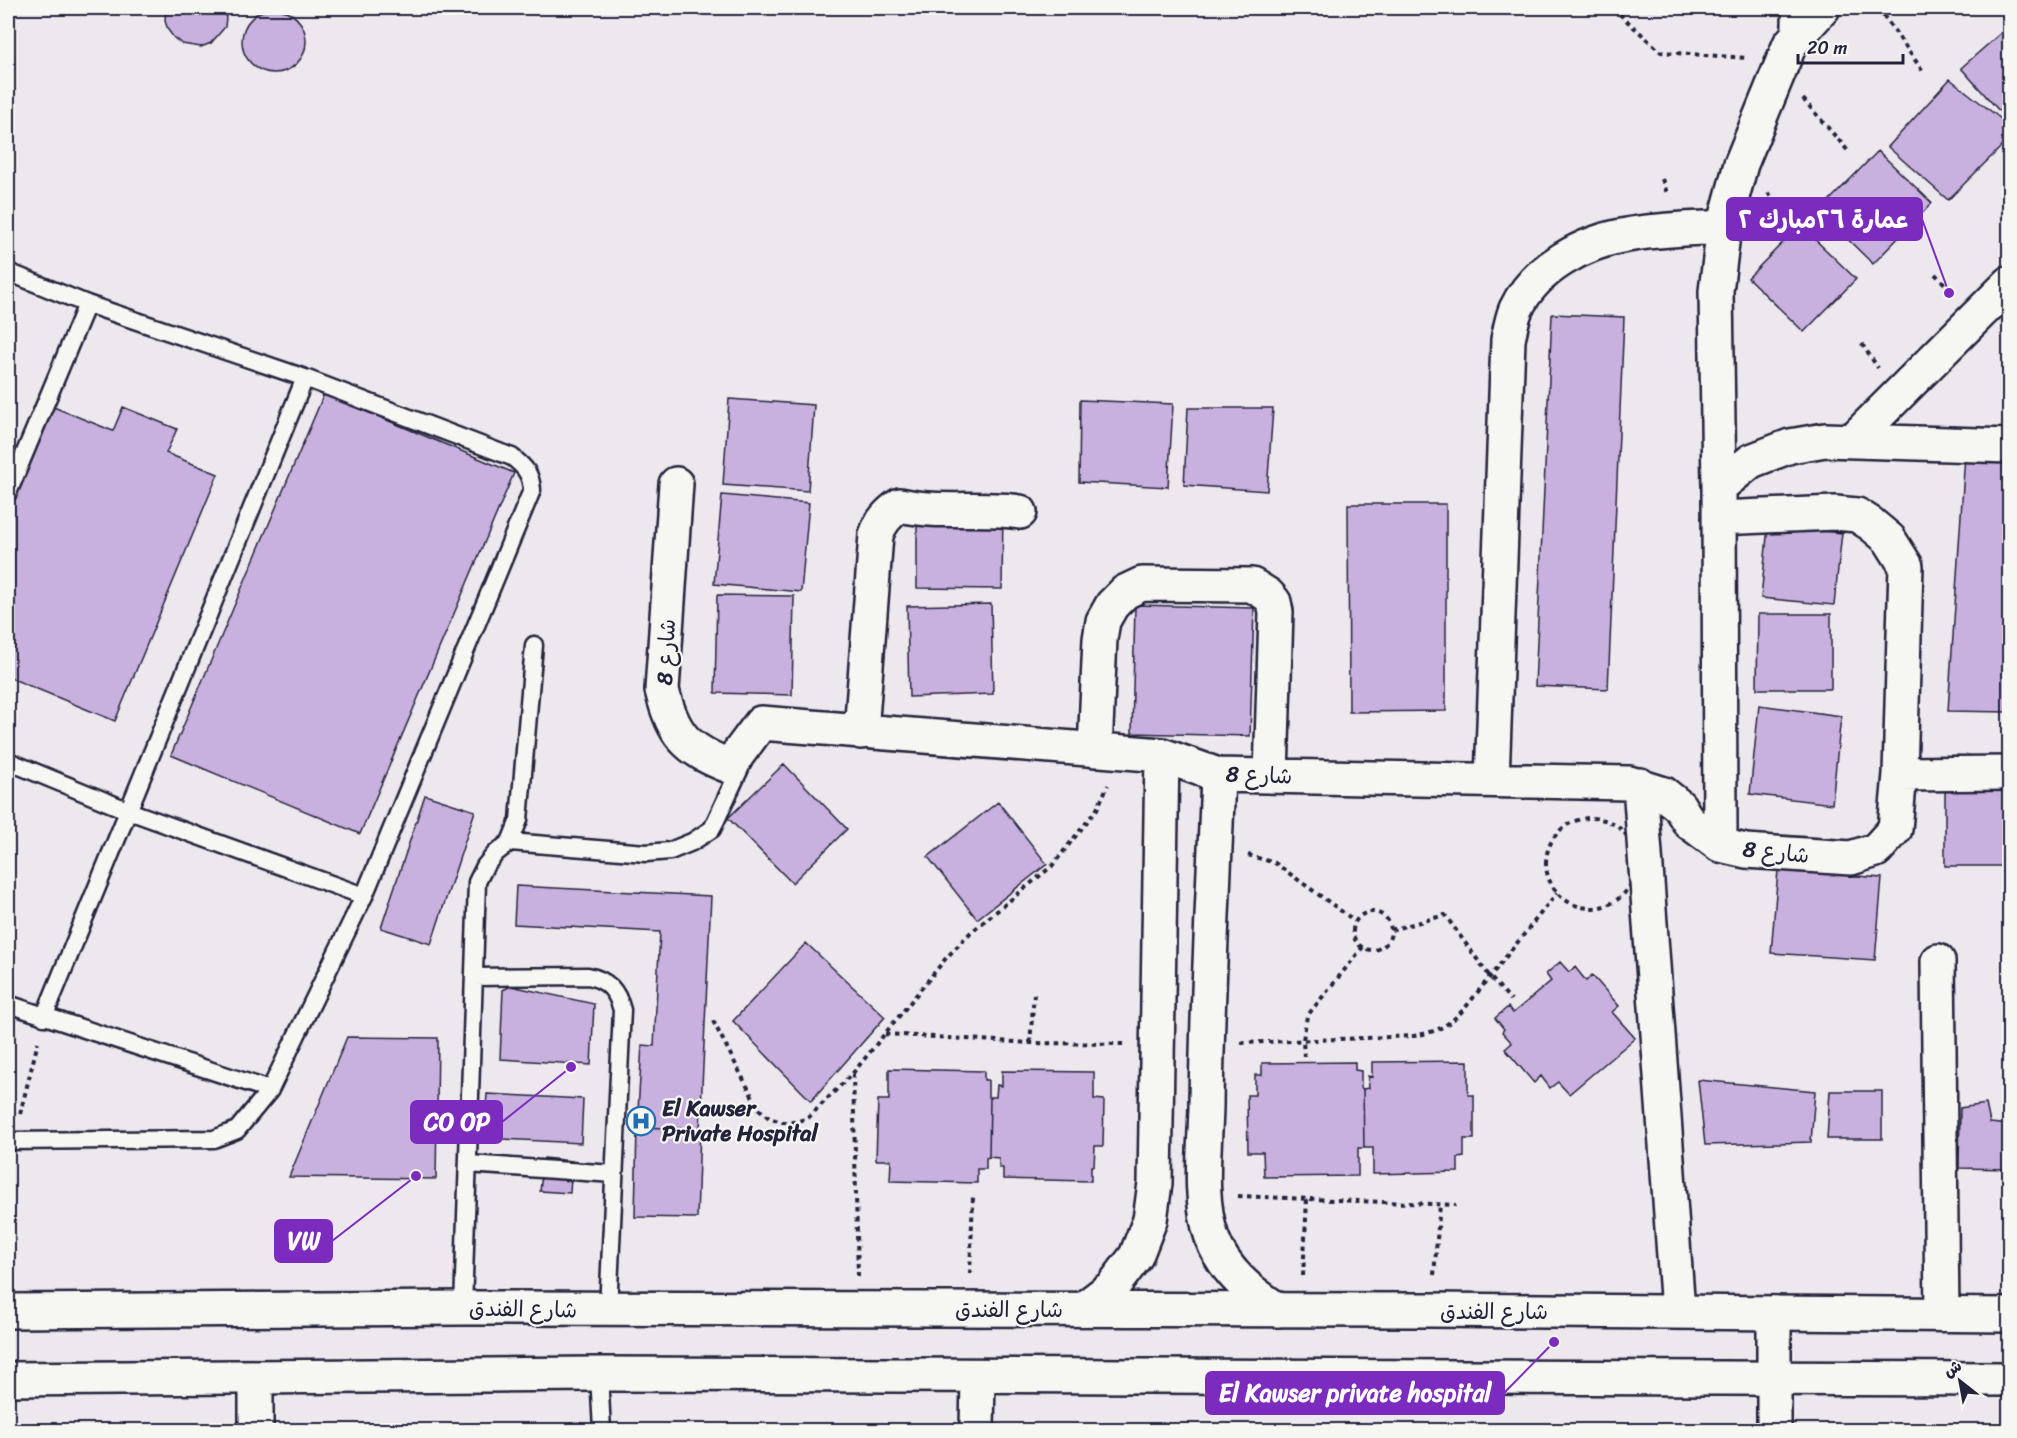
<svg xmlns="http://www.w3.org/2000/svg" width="2017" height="1438" font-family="Sriracha,'Playpen Sans Arabic',sans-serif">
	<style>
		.building { fill: #c9b1df; stroke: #22223b; stroke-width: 1.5 }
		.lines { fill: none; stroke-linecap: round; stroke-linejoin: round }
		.service-casing { stroke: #22223b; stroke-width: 21 }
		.minor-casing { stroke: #22223b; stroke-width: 38 }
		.tertiary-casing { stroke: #22223b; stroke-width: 38 }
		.path { stroke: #22223b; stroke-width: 4; stroke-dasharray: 4.5 4.5; stroke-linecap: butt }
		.service { stroke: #f6f6f2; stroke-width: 16 }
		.minor { stroke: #f6f6f2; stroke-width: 33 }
		.tertiary { stroke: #f6f6f2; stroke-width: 33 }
		.labels { text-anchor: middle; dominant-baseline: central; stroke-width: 4.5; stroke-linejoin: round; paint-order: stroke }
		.street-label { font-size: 22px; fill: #22223b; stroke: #f6f6f2 }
		.poi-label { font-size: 22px; font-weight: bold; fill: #22223b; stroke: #f6f6f2; text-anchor: start }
		.leader { fill: none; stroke: #7b2cbf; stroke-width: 2 }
		.callout-dot { fill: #7b2cbf; stroke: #f6f6f2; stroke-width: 2 }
		.callout { fill: #7b2cbf; stroke: #7b2cbf; stroke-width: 2 }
		.callout-label { font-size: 24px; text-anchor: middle; font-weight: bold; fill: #fff }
	</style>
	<rect width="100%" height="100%" fill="#ede8ee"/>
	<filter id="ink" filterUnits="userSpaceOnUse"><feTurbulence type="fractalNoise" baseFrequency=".0167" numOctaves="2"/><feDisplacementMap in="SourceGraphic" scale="12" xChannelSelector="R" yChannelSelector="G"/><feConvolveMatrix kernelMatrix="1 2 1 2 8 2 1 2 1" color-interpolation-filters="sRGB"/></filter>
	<g filter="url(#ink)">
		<!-- building -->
		<path class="building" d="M166 8H225L226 17 225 27 211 43 201 47 182 44 174 38 168 30 165 21Z
			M1644 8H1732L1644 10Z
			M242 41a32 32 0 1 1 64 0a32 32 0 1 1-64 0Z
			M2010 25V123L1961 68Z
			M1950 79 2010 126V138L1948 200 1888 147Z
			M1878 151 1932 203 1873 264 1819 211Z
			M1800 225 1856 279 1804 332 1748 278Z
			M1552 314 1624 317 1608 689 1535 686Z
			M324 394 514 473 360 834 171 755Z
			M729 399 814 405 808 491 723 485Z
			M1080 400 1173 404 1168 487 1079 482Z
			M51 406 113 431 123 407 177 429 166 453 218 474 115 721 8 677V511Z
			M1188 408H1273L1267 491 1184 485Z
			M1965 455 2010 457V712L1948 711Z
			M722 495 809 503 801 592 714 584Z
			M1348 504H1446V711L1349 712Z
			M917 509H1003L1002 589 917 588Z
			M1768 526 1842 533 1834 605 1761 598Z
			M717 595 794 596 792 695 715 693Z
			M991 604 993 694 909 697 907 606Z
			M1135 605 1254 608 1250 736 1132 733Z
			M1758 614H1831V689H1757Z
			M1759 705 1841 716 1832 804 1750 794Z
			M784 764 847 829 792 883 728 818Z
			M2010 789V866H1945V790Z
			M425 795 475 811 431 944 381 928Z
			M998 802 1047 864 977 919 928 857Z
			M1778 870 1882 878 1875 960 1771 953Z
			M516 886 711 896 700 1129 637 1127 642 1045 654 1046 660 932 514 924Z
			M806 943 885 1017 811 1101 733 1021Z
			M1560 962 1569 972 1575 967 1586 981 1592 975 1619 1006 1612 1012 1635 1038 1569 1094 1558 1082 1550 1088 1541 1076 1534 1083 1505 1049 1512 1043 1502 1032 1504 1029 1495 1018 1508 1007 1513 1013 1551 981 1546 974Z
			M511 986 594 1004 591 1065 500 1059 503 990Z
			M347 1037 438 1038 436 1179 289 1177Z
			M1468 1061V1095H1474V1139H1464V1157L1458 1158V1172L1373 1174V1148H1364L1363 1089 1369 1088 1368 1076 1372 1077V1062Z
			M1355 1062V1070L1361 1071V1088L1363 1089 1364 1148H1358V1176L1264 1177 1263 1152H1248L1247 1095H1255V1075H1262V1063Z
			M889 1069 984 1071V1080H988V1097H990L989 1157 986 1158V1169H977V1183L890 1181 891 1160H876L878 1100H889Z
			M1002 1071 1094 1072V1099L1104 1100 1103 1146H1095L1094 1166H1091V1181L1003 1179V1168H999V1158L989 1157 990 1097H996L997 1085 1002 1086Z
			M1698 1080 1815 1091 1811 1142 1705 1145Z
			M1830 1091H1882V1139H1827Z
			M487 1094 583 1099 581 1143 484 1138Z
			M1986 1104 1990 1123 2010 1125V1169L1959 1168 1960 1108Z
			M637 1127 700 1129 697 1218 635 1217Z
			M544 1158 572 1161 570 1193 540 1191Z
			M1887 1426 1888 1430H1804Z
			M92 1427H175V1430H91Z"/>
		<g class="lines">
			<!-- service casing -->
			<g class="service-casing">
				<path id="service" d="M1790 41 1791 8
					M8 272 87 304 305 378 512 457C525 467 531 474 532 490L364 896 270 1090 237 1130 214 1139 8 1141
					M8 493 87 304
					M8 761 129 811 364 896
					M510 842 646 853 670 851 692 842 712 829 743 762
					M474 977 588 976C608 980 617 991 622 1010L608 1310
					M8 1004 270 1090
					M44 1017 305 378
					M468 1164 614 1174
					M463 1308 477 882 485 866 496 853 510 842 519 820 534 645
					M599 1374 602 1430"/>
			</g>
			<!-- minor casing -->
			<g class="minor-casing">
				<path id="minor" d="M1852 441 2010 283
					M676 484 662 690C673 735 686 749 729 766L761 723 1162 755 1218 775 1629 783 1664 794 1679 806 1689 822 1720 845 1746 851 1851 858 1876 850 1895 829 1900 774 2010 773
					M1719 487 1751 461 1790 446 1825 440 2010 446
					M1719 518 1835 513 1857 515 1871 524 1889 539 1906 566 1900 774
					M861 732 876 535C881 521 888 514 900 505 940 514 980 506 1020 512
					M1095 750 1100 639 1103 621 1112 605 1125 592 1142 584 1252 585 1268 595 1274 602 1276 612 1271 776
					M1218 775C1214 886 1207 996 1206 1107 1205 1149 1198 1197 1212 1238 1224 1271 1250 1292 1278 1310
					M1492 780 1508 340C1510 330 1512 318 1516 309 1535 268 1584 242 1627 235 1659 229 1692 229 1724 227
					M1640 785 1678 1311
					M1720 845 1719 487 1716 291 1724 227 1741 164 1790 44 1823 8
					M1938 961 1942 1314
					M1083 1309 1113 1286 1136 1256 1150 1220 1155 1183 1162 755
					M256 1378V1430
					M977 1430 978 1376
					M1774 1430V1313"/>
			</g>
			<!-- tertiary casing -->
			<g class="tertiary-casing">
				<path id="tertiary" d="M8 1311 463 1308 1431 1310 2010 1315
					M8 1379 599 1374 2010 1379"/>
			</g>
			<!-- path -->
			<path class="path" d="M1613 8 1661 52 1747 58
				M1732 8 1767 11
				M1878 8 1925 74
				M1803 99 1849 152
				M1662 179 1668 196
				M1768 193 1800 225
				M1935 274 1953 292
				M1862 344 1878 368
				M1546 863a45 45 0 1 1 90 0a45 45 0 1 1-90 0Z
				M1248 855 1275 863 1355 921
				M1353 931a19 19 0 1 1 38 0a19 19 0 1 1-38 0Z
				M1391 930 1445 915 1490 977 1511 1000
				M713 1021 759 1109 769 1118 782 1122H795L808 1118 853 1073 947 957 970 933 1052 866 1097 809 1108 785
				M885 1034 1030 1043 1123 1044
				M1030 1043 1034 994
				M1241 1043 1414 1036C1439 1031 1448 1026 1465 1008L1557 893
				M1304 1057 1303 1040 1307 1016 1363 947
				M853 1074 858 1276
				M20 1114 38 1042
				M1238 1196 1456 1205
				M970 1274 973 1197
				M1434 1275 1440 1204
				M1303 1276 1307 1199"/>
			<!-- service -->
			<use href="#service" class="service"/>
			<!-- minor -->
			<use href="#minor" class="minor"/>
			<!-- tertiary -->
			<use href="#tertiary" class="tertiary"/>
		</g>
	</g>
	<!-- icons -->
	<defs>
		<g id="hospital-ring" transform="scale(1.5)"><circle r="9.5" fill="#f6f6f2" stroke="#1f6fb2" stroke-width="1.5"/><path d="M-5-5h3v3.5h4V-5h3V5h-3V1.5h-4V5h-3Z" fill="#1f6fb2"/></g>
	</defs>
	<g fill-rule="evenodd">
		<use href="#hospital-ring" x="641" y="1121"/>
	</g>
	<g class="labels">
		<!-- street labels -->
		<g class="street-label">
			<text transform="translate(666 652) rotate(-87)">شارع 8</text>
			<text transform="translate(1259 775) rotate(2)">شارع 8</text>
			<text transform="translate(1776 852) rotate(6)">شارع 8</text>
			<text transform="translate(523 1309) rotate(1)">شارع الفندق</text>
			<text x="1009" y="1309">شارع الفندق</text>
			<text x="1494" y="1311">شارع الفندق</text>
		</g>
		<!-- poi labels -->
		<g class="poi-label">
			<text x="662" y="1108">El Kawser<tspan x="662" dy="25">Private Hospital</tspan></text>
		</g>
	</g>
	<!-- callouts -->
	<path class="leader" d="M1949 293L1922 219M571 1067L502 1122M416 1176L332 1241M1554 1342L1504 1393"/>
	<g class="callout-dot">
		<circle cx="1949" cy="293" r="6"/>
		<circle cx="571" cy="1067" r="6"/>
		<circle cx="416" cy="1176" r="6"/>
		<circle cx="1554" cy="1342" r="6"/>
	</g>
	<g class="callout">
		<rect x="1727" y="198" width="195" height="42" rx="6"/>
		<rect x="411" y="1101" width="91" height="42" rx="6"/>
		<rect x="275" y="1220" width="57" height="42" rx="6"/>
		<rect x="1206" y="1372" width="298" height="42" rx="6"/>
	</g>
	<g class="callout-label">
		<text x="1824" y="228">عمارة ٢٦مبارك ٢</text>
		<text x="457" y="1130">CO OP</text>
		<text x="304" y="1249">VW</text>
		<text x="1355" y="1401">El Kawser private hospital</text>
	</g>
	<!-- margin -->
	<rect width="2017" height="1438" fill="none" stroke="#f6f6f2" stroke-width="30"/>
	<rect x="15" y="15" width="1987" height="1408" fill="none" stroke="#22223b" stroke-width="2" filter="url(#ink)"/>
	<!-- north arrow -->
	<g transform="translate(1960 1381) rotate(329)" stroke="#f6f6f2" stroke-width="4.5" paint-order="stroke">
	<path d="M0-4.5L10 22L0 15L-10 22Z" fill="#22223b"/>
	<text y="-9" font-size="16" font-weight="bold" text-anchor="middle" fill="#22223b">ش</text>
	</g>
	<!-- scale -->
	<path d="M1798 54v9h105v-9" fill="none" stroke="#22223b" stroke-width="3"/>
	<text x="1807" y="54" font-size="18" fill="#22223b" stroke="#f6f6f2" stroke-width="4.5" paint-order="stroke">20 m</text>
</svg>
